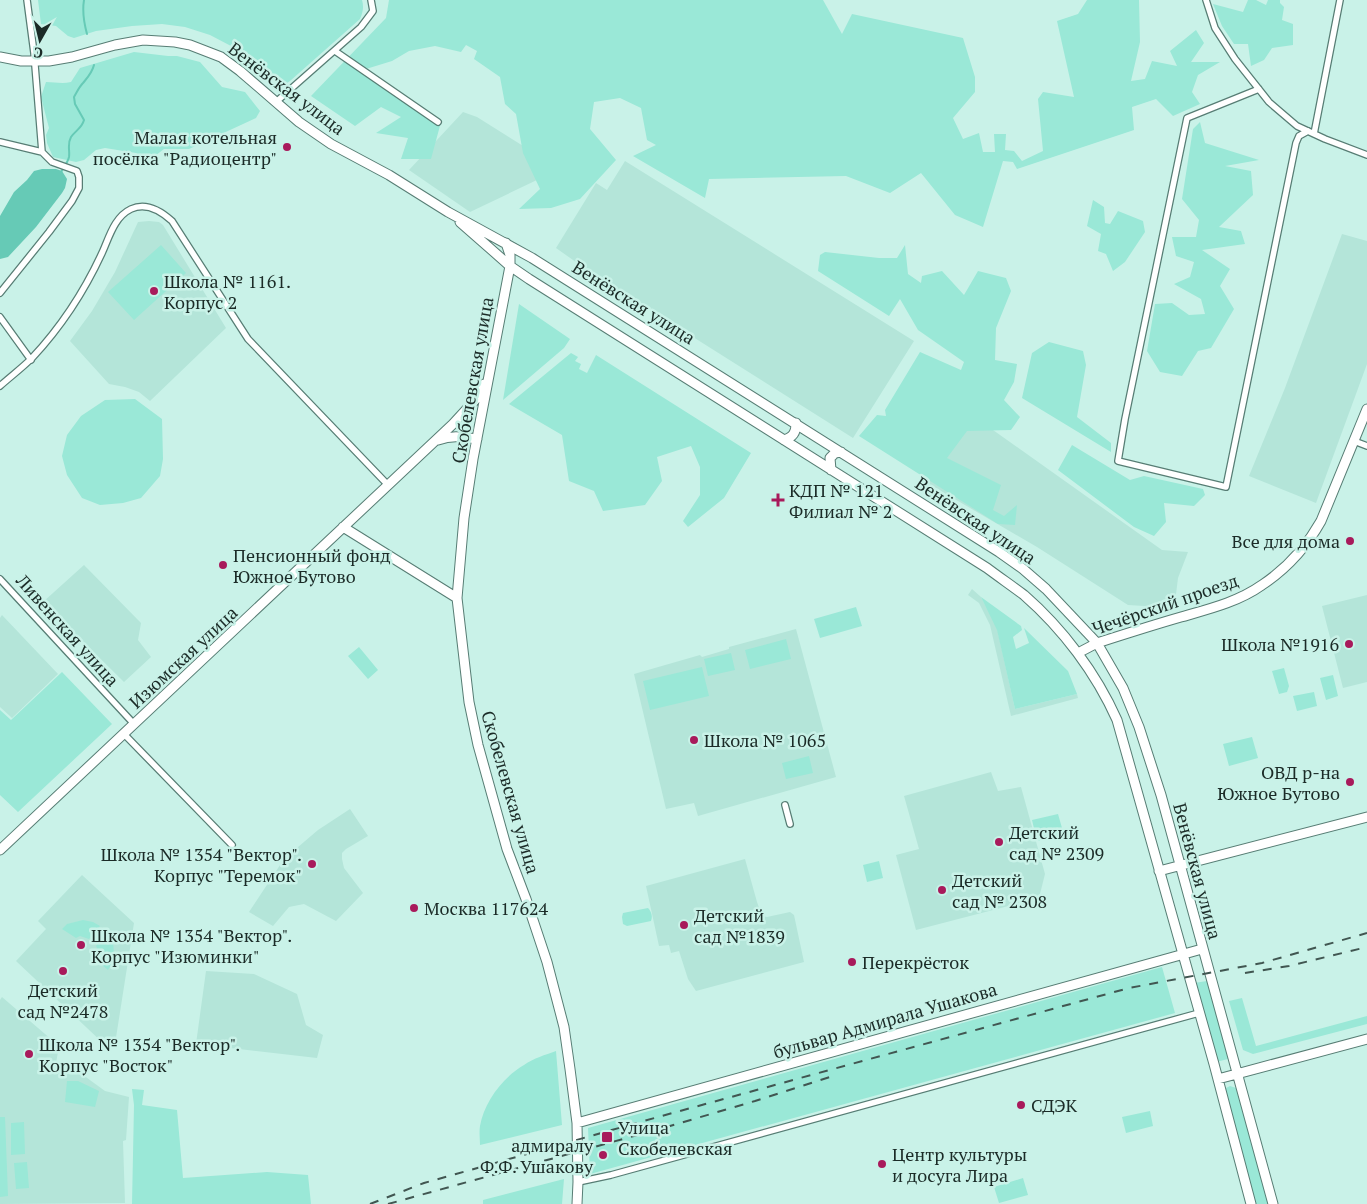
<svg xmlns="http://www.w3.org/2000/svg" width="1367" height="1204" font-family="'PT Serif',serif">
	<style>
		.built { fill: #b4e5d9 }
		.green { fill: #9ae8d7 }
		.water { fill: #66cab6 }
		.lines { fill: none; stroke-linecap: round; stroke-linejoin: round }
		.stream { stroke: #66cab6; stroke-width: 2 }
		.street-casing { stroke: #577d74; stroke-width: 8 }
		.secondary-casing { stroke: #577d74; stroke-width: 11 }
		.street { stroke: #fff; stroke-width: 5.5 }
		.secondary { stroke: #fff; stroke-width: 9 }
		.rail { stroke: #415651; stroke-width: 2; stroke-dasharray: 9 9; stroke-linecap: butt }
		.poi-dot { fill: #a81a5b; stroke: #c9f2e8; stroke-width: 2 }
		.labels { text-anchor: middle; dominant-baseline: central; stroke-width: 5; stroke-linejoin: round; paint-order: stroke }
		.street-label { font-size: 18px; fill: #1b2b27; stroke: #c9f2e8 }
		.poi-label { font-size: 18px; fill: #1b2b27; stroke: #c9f2e8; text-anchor: start }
	</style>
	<rect width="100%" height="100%" fill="#c9f2e8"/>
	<!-- built -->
	<path class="built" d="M463 112 477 117 560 169 470 212 409 170Z
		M625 161 914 341 853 438 590 272 556 248 596 183 607 190Z
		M149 221 159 222 163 225 226 328 150 401 139 392 125 387 109 384 70 341 92 311 115 272 138 222Z
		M1342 234 1367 241V364L1316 503 1249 476 1285 388Z
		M969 413 1162 550 1188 552 1178 578 1175 602 1160 607 1128 605 1037 547 922 480Z
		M84 565 141 623 138 640 151 657 124 682 43 602Z
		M972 589 981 597 997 628 1015 709 1077 694 1078 698 1011 716 990 625 979 603 968 595Z
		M1367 595V682L1343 688 1322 606Z
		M2 615 58 674 12 718 0 707V618Z
		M796 629 836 777 698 816 694 803 666 809 634 674 700 655 702 657 729 649V647Z
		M991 772 998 791 1021 787 1045 874 1039 898 916 930 896 855 919 849 904 796Z
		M350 809 368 836 346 849 342 853V859L344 868 363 893 336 921 304 904 289 907 273 926 249 912 284 859 318 830Z
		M745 859 757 902 762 916 767 917 790 912 794 915 804 962 696 991 688 979 679 951 671 953 669 945 659 946 646 886Z
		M82 875 134 923 115 1044H104L16 961 46 929 38 921Z
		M206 971 254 974 297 994 306 1025 323 1035 317 1058 196 1044Z
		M2 997 59 1046 55 1069 83 1075 105 1091 129 1097 126 1140 123 1141 125 1203 0 1204V1000Z"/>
	<!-- green -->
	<path class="green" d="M38 0H362C364 7 363 12 360 19L290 81 284 85 267 71 242 56 231 46 210 35 185 27 162 24 132 26 96 31 74 38 68 36 56 26 41 24Z
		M389 0H823L842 34 852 14 963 38 975 77V92L953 118 963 139 979 133 983 152H995L994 134H1006L1005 150 1014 151 1022 161 1043 151 1038 99 1043 92 1074 97 1057 21 1078 14 1087 0H1139L1140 42 1131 81 1145 79 1152 61 1177 66 1170 51 1196 30 1204 43 1191 62H1220L1198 75 1192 92 1200 104 1173 116 1156 99 1132 107 1134 130 1017 169 1013 162 1003 161 983 227 955 215 921 173 890 193 846 176 709 179 705 198 633 156 656 145 647 140 641 108 620 98 594 102 590 129 616 160 580 199 551 208 519 209 540 189 523 153 516 114 505 104 500 77 474 59 477 51 466 45 461 52 435 46 409 51 392 61 366 69 441 122 431 159H401L408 138 376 133 401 117 381 107 355 126 311 96 386 18Z
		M1248 0H1256L1266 5 1268 0H1280V3L1284 7 1282 20 1293 24V45L1272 48 1264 60 1251 66 1248 44H1234L1222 26 1213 4 1243 12Z
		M134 52 168 56H177L200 62 222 87 245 92 260 111 256 118 189 149H164L151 159 143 158 136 153 105 148 96 150 84 160 76 162 53 157 47 143 46 135 49 128 41 97 46 82C55 82 62 84 71 82L80 68Z
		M1200 122 1205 143 1259 160 1225 166 1251 171 1253 195 1219 227 1241 231 1245 244 1202 250 1230 269 1220 286 1234 309 1211 348 1198 351 1182 376 1160 372 1147 351 1155 304 1172 303 1189 315 1205 314 1201 299 1174 284 1190 277 1194 262 1176 256 1172 237H1196L1199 220 1182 199 1193 129Z
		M1093 200 1104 207 1105 223 1110 224 1118 211 1143 221 1145 232 1125 262 1113 271 1106 254 1098 251 1101 234 1087 226Z
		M161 245 186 273 134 320 108 292Z
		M905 245 908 274 921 283 922 276 942 271 964 295 978 271 1006 278 1011 291 996 328 995 360 1017 364 1014 382 1004 400 1020 417 1011 430 967 431 947 458 1001 485 993 510 1004 516 1017 505 1015 525 998 524 859 436 877 415 886 416 885 410 920 352 961 370 964 362 918 330 900 299 889 316 818 271 820 255 825 252 879 258H897Z
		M519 304 570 339 564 348 503 400Z
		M1049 342 1083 351 1086 365 1077 417 1111 443V452L1022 398 1032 353Z
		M571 353 578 357 575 361 581 364 579 369 587 373 596 355 751 453 724 498 688 527 683 521 700 495V467L691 446 657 457 662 481 645 505 603 511 594 491 569 481 562 435 509 404Z
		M135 399 162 419 163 459 160 476 141 498 123 503 100 505 82 498 67 475 62 456 67 435 81 416 105 400Z
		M1072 445 1130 480 1144 476 1203 489 1205 495 1194 506 1164 503 1166 522 1154 536 1134 527 1058 470Z
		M981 597 1021 626 1022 630 1013 637 1016 649 1029 643 1024 628 1068 671 1077 694 1015 709 997 630Z
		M856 607 862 626 820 638 814 619Z
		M786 639 791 659 750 669 745 650Z
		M359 647 378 670 368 679 348 656Z
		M731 653 735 670 708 676 704 659Z
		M702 667 709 696 650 710 643 681Z
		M1284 668 1289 686 1287 692 1279 694 1272 671Z
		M62 672 112 724 18 812 0 795V710L11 720Z
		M1333 675 1338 696 1326 700 1320 678Z
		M1314 692 1317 706 1297 711 1293 696Z
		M1252 737 1258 758 1229 766 1223 744Z
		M809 756 813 773 786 779 782 763Z
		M1058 814 1064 835 1037 841 1032 820Z
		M879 861 883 878 867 882 863 865Z
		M648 908C651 911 653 916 651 921L627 926 623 924 622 917 623 913Z
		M83 920 93 922 100 926 89 939 80 936 76 938 62 929 67 924Z
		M106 932C117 942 115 959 108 970L95 959 98 950 96 946Z
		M1162 967 1175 1013 590 1174 588 1128Z
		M1207 981 1228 1059 1216 1062 1194 983Z
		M1242 998 1256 1046 1367 1016V1024L1253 1054 1243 1050 1229 1001Z
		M556 1051 562 1125 480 1145C480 1139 479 1132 480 1126 484 1102 503 1077 524 1065 534 1058 545 1055 556 1051Z
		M67 1081H78L99 1091 95 1107 65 1102Z
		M1230 1086 1236 1088 1268 1204H1255L1224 1091 1226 1088Z
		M132 1089 144 1090 142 1105 177 1110 183 1178 267 1172 308 1175 311 1204H132L134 1105Z
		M1150 1111 1153 1126 1126 1133 1122 1117Z
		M0 1117H5L8 1196 0 1197Z
		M24 1122 25 1154 11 1155V1123Z
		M27 1162 29 1188 16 1189 14 1163Z
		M1023 1178 1028 1195 999 1203 994 1187Z
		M564 1179 562 1204H483V1200Z"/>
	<!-- water -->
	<path class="water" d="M42 169H56L62 171 67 179 65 188 62 193 36 227 8 257 0 259V216L14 192 27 180 34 171Z"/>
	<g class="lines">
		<!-- stream -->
		<path class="stream" d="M84 0C82 12 84 23 87 34
			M61 172C64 167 68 162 69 157 70 150 67 144 71 137 76 130 82 128 84 120L75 104 74 97C77 92 79 87 83 83 88 77 92 73 94 65"/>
		<!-- street casing -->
		<g class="street-casing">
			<path id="street" d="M27 0 34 53 42 152
				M1206 0 1215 28 1235 59 1269 102 1297 126 1325 139 1367 155
				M335 51 438 122
				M1259 89 1187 118 1125 419 1118 461 1226 487 1296 143 1299 136 1308 131
				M276 102 361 27 373 11 371 0
				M1314 134 1340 0
				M0 142 42 152 52 162 77 171 79 177V188L72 201 49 232 0 293
				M0 317 31 360
				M0 386C10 377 22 368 32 358 61 327 84 292 102 253 109 238 114 217 131 209 146 202 161 211 172 221L248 339 388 485
				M1354 441 1367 446
				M0 579 134 724
				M124 734 232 845
				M785 805 790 824
				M578 1182 611 1175 1199 1013"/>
		</g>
		<!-- secondary casing -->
		<g class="secondary-casing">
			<path id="secondary" d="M0 57 21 61H49L72 57 115 45 143 40 175 42 190 45 221 57 240 71 299 122 331 144 389 175 448 212 532 258 999 552 1023 569 1046 589 1097 643 1123 688 1139 727 1161 795 1273 1204
				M460 222 510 266 529 279 987 568C999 577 1012 586 1024 595 1063 629 1096 673 1117 720L1214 1064 1251 1204
				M506 243 510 255V266L473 459 464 518 457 598 469 702 478 745 507 849 526 899 547 962 564 1027 570 1069 577 1123 578 1182 577 1204
				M438 440C453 435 462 437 477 439
				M784 440C793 437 796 433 796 423
				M831 470 830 458 835 453 841 452
				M343 527 457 598
				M1078 653 1097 643C1125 634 1153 625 1181 617 1209 609 1238 602 1262 585 1286 569 1307 546 1321 521L1367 409
				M0 850 453 424 476 399 484 384
				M1159 871 1367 817
				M1218 1079 1367 1039
				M577 1123 1202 949"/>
		</g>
		<!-- street -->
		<use href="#street" class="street"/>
		<!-- secondary -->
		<use href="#secondary" class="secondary"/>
		<!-- rail -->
		<path class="rail" d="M1245 973 1289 966 1367 947
			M370 1204 424 1183 456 1174 658 1117 1129 988 1262 963 1367 933
			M388 1204 670 1126 755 1101 833 1076"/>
	</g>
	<!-- markers -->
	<g class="poi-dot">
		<circle cx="287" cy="147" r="5"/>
		<circle cx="154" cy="291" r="5"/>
		<path d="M775.5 492.5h5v5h5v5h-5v5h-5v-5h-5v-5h5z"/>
		<circle cx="1350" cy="541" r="5"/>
		<circle cx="223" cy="565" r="5"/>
		<circle cx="1349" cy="644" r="5"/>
		<circle cx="694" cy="740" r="5"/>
		<circle cx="1350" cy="782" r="5"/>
		<circle cx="999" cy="842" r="5"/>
		<circle cx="312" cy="864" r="5"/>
		<circle cx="942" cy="890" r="5"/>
		<circle cx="414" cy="908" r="5"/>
		<circle cx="684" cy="925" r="5"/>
		<circle cx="81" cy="945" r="5"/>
		<circle cx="852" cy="962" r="5"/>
		<circle cx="63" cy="971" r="5"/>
		<circle cx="29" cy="1054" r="5"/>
		<circle cx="1021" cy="1105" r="5"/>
		<rect x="601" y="1131" width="12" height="12" rx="2.5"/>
		<circle cx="603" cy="1155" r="5"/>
		<circle cx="882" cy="1164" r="5"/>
	</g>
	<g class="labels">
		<!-- street labels -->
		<g class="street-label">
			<text transform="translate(287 88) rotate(37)">Венёвская улица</text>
			<text transform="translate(634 302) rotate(32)">Венёвская улица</text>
			<text transform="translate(472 380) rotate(-80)">Скобелевская улица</text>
			<text transform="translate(976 520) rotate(34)">Венёвская улица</text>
			<text transform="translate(1165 604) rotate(-19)">Чечёрский проезд</text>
			<text transform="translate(68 630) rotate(48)">Ливенская улица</text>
			<text transform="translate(183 657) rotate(-43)">Изюмская улица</text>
			<text transform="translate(511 792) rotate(74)">Скобелевская улица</text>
			<text transform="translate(1198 871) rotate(75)">Венёвская улица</text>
			<text transform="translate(885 1020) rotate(-16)">бульвар Адмирала Ушакова</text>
		</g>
		<!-- poi labels -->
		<g class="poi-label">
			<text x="277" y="137" text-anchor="end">Малая котельная<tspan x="277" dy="21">посёлка "Радиоцентр"</tspan></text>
			<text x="164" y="281">Школа № 1161.<tspan x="164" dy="21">Корпус 2</tspan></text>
			<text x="789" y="490">КДП № 121<tspan x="789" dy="21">Филиал № 2</tspan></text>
			<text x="1340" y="541" text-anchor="end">Все для дома</text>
			<text x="233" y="555">Пенсионный фонд<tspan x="233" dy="21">Южное Бутово</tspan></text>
			<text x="1339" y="644" text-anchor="end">Школа №1916</text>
			<text x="704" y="740">Школа № 1065</text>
			<text x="1340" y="772" text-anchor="end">ОВД р-на<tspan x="1340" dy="21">Южное Бутово</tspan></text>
			<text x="1009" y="832">Детский<tspan x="1009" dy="21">сад № 2309</tspan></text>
			<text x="302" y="854" text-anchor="end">Школа № 1354 "Вектор".<tspan x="302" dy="21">Корпус "Теремок"</tspan></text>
			<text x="952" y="880">Детский<tspan x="952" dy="21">сад № 2308</tspan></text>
			<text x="424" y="908">Москва 117624</text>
			<text x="694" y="915">Детский<tspan x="694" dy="21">сад №1839</tspan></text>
			<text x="91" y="935">Школа № 1354 "Вектор".<tspan x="91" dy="21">Корпус "Изюминки"</tspan></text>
			<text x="862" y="962">Перекрёсток</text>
			<text x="63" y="990" text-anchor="middle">Детский<tspan x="63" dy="21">сад №2478</tspan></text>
			<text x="39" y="1044">Школа № 1354 "Вектор".<tspan x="39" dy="21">Корпус "Восток"</tspan></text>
			<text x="1031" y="1105">СДЭК</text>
			<text x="618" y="1127">Улица<tspan x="618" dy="21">Скобелевская</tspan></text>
			<text x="593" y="1145" text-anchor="end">адмиралу<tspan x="593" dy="21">Ф.Ф. Ушакову</tspan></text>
			<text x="892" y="1154">Центр культуры<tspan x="892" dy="21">и досуга Лира</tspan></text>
		</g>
	</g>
	<!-- north arrow -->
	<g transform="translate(40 40) rotate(188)" stroke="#c9f2e8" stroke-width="4" paint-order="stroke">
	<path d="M0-4L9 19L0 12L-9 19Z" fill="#1b2b27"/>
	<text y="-8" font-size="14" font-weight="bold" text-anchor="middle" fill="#1b2b27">С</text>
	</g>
</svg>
